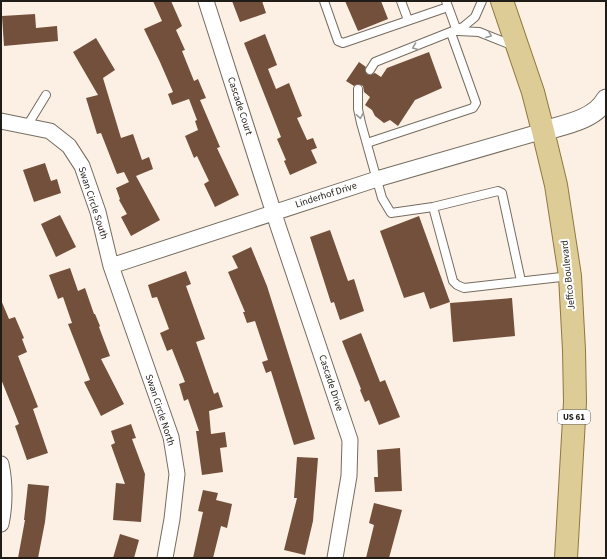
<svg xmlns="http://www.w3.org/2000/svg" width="607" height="559" font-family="'Source Sans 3',sans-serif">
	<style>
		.building { fill: #73503b }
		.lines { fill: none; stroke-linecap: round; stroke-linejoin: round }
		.service-casing { stroke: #756c60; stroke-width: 10 }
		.minor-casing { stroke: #756c60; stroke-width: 17 }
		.tertiary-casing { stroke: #756c60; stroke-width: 21 }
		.primary-casing { stroke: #8d783d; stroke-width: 24 }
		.service { stroke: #fff; stroke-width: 8 }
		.minor { stroke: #fff; stroke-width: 15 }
		.tertiary { stroke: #fff; stroke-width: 19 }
		.primary { stroke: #decc97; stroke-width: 22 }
		.oneway { stroke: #9b9997 }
		.labels { text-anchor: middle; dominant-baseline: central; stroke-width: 4; stroke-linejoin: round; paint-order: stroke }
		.shield { fill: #fff; stroke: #63605d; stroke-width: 1 }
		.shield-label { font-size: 9px; font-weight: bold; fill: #201c17 }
		.street-label { font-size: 10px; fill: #201c17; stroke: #fff }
	</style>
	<rect width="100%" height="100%" fill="#fbf0e3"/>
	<!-- building -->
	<path class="building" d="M153 1H171L182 26 176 30 185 50 182 51 194 81 198 79 206 98 200 100 220 147 217 148 239 195 215 207 204 184 209 181 197 156 194 158 185 136 198 130 195 121 197 120 189 99 172 105 168 94 173 92 160 62 144 29 162 21Z
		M232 1H262L266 13 240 22Z
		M345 1H381L388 19 358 31Z
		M35 14 36 28 57 26 58 41 4 46 2 16Z
		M265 34 277 65 268 69 276 89 289 83 302 116 297 118 307 140 313 138 317 148 311 150 317 163 290 175 284 161 286 160 277 139 281 137 244 43Z
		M96 38 115 70 103 78 121 138 133 134 142 160 149 157 153 169 136 176 160 220 131 236 121 217 127 214 119 200 120 199 116 188 129 182 124 172 117 174 101 133 97 134 86 98 98 95 73 52Z
		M429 52 442 88 415 100 398 126 390 120 384 123 375 116 372 110 365 105 370 97 364 92 363 86 358 84 354 86 346 81 359 62 366 67 365 70 367 74 370 75 375 73 381 77 387 68Z
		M45 163 51 181 57 179 61 193 34 202 23 170Z
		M60 215 76 247 56 257 41 224Z
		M419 216 450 302 430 309 424 292 404 298 380 231Z
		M330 230 348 281 354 279 364 311 340 320 334 302 331 303 310 237Z
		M251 247 267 286 315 439 294 445 271 371 266 373 262 362 268 360 255 321 247 323 243 312H245L228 272 238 268 232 256Z
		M70 268 78 291 85 288 94 314H95L100 326 99 327 110 356 101 359 124 404 101 416 84 382 90 380 68 324 72 323 63 297 58 299 49 275Z
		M186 271 191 284 186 286 205 339 196 342 214 394 218 392 223 407 209 411 211 434 225 432 227 447 220 448 223 472 202 475 196 431H199L188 399 184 401 179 384 185 382 172 349 167 351 160 333 169 329 157 297 152 298 148 285Z
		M512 298 515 336 453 342 450 303Z
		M1 300 9 319 15 317 24 338 22 339 27 352 18 356 38 407 33 409 48 453 27 460 15 426 19 424 1 379Z
		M361 333 380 382 385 380 400 417 379 425 369 400 365 402 360 390 361 389 342 341Z
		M131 424 136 438 132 439 145 474 141 522 113 520 116 483 125 484 111 445 115 443 111 431Z
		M400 448 402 491 375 492 374 477H378L377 450Z
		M297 457 318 458 313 521 305 555 284 550 297 498H294Z
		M28 484 49 486 45 522 38 558H18L25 520H24Z
		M203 490 218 493 216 500 232 504 227 528 221 526 213 558H193L203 512 198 511Z
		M374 503 402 510 389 558H366L374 525 369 523Z
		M120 534 139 540 134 558H113Z"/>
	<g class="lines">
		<!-- service casing -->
		<g class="service-casing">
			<path id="service" d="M324 1 338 41 343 43 448 7
				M401 1 408 20
				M446 1 457 31
				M458 31 479 32 514 46
				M370 70 375 62 463 27 475 17 482 1
				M358 89V109L361 123 382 198 391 213 433 207 453 281 457 285 464 288 570 276
				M27 126 46 95
				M367 143 473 108 476 103 451 33
				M433 207 498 191 502 193 521 281"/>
		</g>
		<!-- minor casing -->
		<g class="minor-casing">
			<path id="minor" d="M206 1 278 226 350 440 349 476 335 558
				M1 121 50 131 69 146 82 166 98 212 111 266 171 437 177 474 172 519 165 558
				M111 266 377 179 543 131
				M1 464C5 482 5 506 1 524"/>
		</g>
		<!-- tertiary casing -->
		<g class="tertiary-casing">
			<path id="tertiary" d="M543 131C563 125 595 120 606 99"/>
		</g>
		<!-- primary casing -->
		<g class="primary-casing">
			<path id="primary" d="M502 1 533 92 543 131 556 185 570 276 574 350 575 402 566 558"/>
		</g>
		<!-- service -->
		<use href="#service" class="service"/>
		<!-- minor -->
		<use href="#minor" class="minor"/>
		<!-- tertiary -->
		<use href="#tertiary" class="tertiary"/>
		<!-- primary -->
		<use href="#primary" class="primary"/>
	</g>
	<!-- one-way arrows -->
	<defs><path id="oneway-chevron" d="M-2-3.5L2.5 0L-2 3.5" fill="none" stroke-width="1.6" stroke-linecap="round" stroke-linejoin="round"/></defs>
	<g class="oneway">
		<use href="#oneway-chevron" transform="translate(489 35) rotate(21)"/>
		<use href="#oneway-chevron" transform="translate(415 47) rotate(159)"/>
		<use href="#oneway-chevron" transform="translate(360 116) rotate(80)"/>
	</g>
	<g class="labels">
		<!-- shield labels -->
		<rect class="shield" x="558" y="410" width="32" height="14" rx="3"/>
		<g class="shield-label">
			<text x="574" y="417">US 61</text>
		</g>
		<!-- street labels -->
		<g class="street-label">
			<text transform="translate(240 106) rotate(72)">Cascade Court</text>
			<text transform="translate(326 195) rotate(-18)">Linderhof Drive</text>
			<text transform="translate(93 203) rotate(72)">Swan Circle South</text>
			<text transform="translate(568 275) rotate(-96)">Jeffco Boulevard</text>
			<text transform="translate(331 383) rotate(72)">Cascade Drive</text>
			<text transform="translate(160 410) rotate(72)">Swan Circle North</text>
		</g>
	</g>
	<!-- border -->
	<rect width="607" height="559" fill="none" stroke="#201c17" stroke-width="4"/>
</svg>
